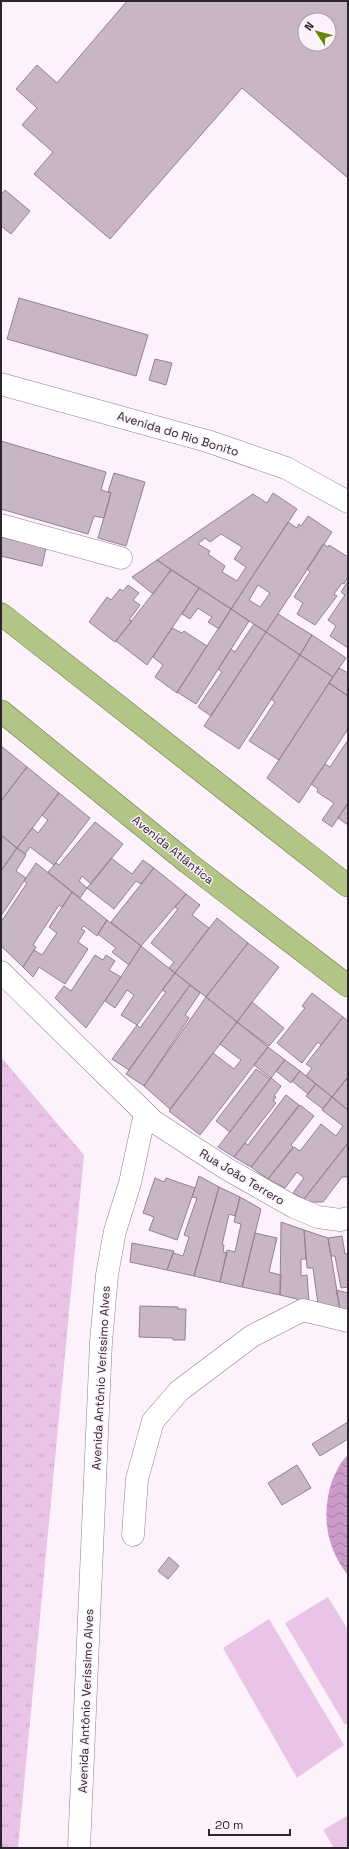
<svg xmlns="http://www.w3.org/2000/svg" width="349" height="1849" font-family="'Space Grotesk',sans-serif">
	<style>
		.park { fill: url(#park-tufts) }
		.garden { fill: #e9c4e6 }
		.water { fill: url(#water-waves) }
		.building { fill: #c8b5c6; stroke: #938191; fill-rule: evenodd }
		.lines { fill: none; stroke-linecap: round; stroke-linejoin: round }
		.minor-casing { stroke: #8f7e8d; stroke-width: 23 }
		.major-casing { stroke: #627432; stroke-width: 23 }
		.minor { stroke: #fff; stroke-width: 22 }
		.major { stroke: #b2c586; stroke-width: 22 }
		.labels { text-anchor: middle; dominant-baseline: central; stroke-width: 3; stroke-linejoin: round; paint-order: stroke }
		.street-label { font-size: 12px; fill: #2c252c; stroke: #fdf1fc }
	</style>
	<defs>
		<pattern id="park-tufts" width="24" height="20" patternUnits="userSpaceOnUse"><rect width="24" height="20" fill="#e9c4e6"/><path d="M3 7l-1-3M5 7V3M7 7l1-3M15 17l-1-3M17 17v-4M19 17l1-3" fill="none" stroke="#c8a8c5"/></pattern>
		<pattern id="water-waves" width="16" height="10" patternUnits="userSpaceOnUse"><rect width="16" height="10" fill="#ce9aca"/><path d="M0 5q4-4 8 0t8 0" fill="none" stroke="#a77da4"/></pattern>
	</defs>
	<rect width="100%" height="100%" fill="#fdf1fc"/>
	<!-- park -->
	<path class="park" d="M1 1057 84 1155 18 1848H1Z"/>
	<!-- garden -->
	<path class="garden" d="M328 1597 348 1630V1723L345 1725 285 1623Z
		M269 1619 344 1745 297 1778 223 1648Z
		M348 1815V1848H334L323 1830Z"/>
	<!-- water -->
	<path class="water" d="M348 1455V1575C326 1548 321 1514 332 1481 336 1472 340 1462 348 1455Z"/>
	<!-- building -->
	<path class="building" d="M127 1H348V178L242 88 110 239 34 174 53 152 22 125 37 108 16 89 37 65 57 83ZM305 20H329V44H305Z
		M5 190 30 211 11 234 1 226V195Z
		M19 298 148 335 136 376 7 339Z
		M155 359 172 363 166 385 149 380Z
		M1 441 106 472 101 490 111 493 104 518 94 516 88 534 1 509Z
		M114 473 145 482 126 546 98 538 111 493 108 492Z
		M273 493 297 509 231 609 157 560 253 494 267 503ZM221 534 242 547 234 559 246 567 237 581 222 572 225 566 208 554 210 551 198 544 205 538 210 542Z
		M308 516 332 532 266 632 231 609 288 522 297 528 299 524 301 526ZM258 585 270 593 260 607 249 600Z
		M1 537 46 548 42 566 1 556Z
		M323 544 328 547 329 545 348 557V577L344 584 342 583 334 594 337 596 315 625 297 614 303 603 294 597 310 572 307 569Z
		M157 560 171 570 153 594 132 577Z
		M171 570 199 588 147 665 116 641Z
		M348 581V648L330 636 336 626 328 620 345 595 341 592Z
		M128 585 139 593 133 600 140 605 129 620 132 621 115 642 89 622 107 597 111 600 120 589 123 591Z
		M199 588 231 609 219 629 208 622 212 617 198 608 190 619 182 614Z
		M231 609 249 621 196 704 177 692Z
		M278 614 312 635 300 655 266 632Z
		M254 624 266 632 211 716 198 707 222 672 218 669 231 649 235 652Z
		M172 628 182 633 184 631 207 646 177 693 155 677 163 665 153 657Z
		M266 632 300 655 239 749 204 726Z
		M312 635 346 658 333 677 300 655Z
		M300 655 333 677 279 760 249 741 275 702 271 699Z
		M339 668 348 673V696L329 683Z
		M329 683 348 696V729L299 803 267 778Z
		M348 740V803L332 827 322 820 334 803 317 792 318 789 311 784 325 764 330 767Z
		M1 746 27 767 1 801Z
		M27 767 59 793 17 848 1 835V801Z
		M59 793 90 818 54 865 30 847 25 854 17 848 32 828 38 833 48 820 42 815Z
		M348 803V825L338 818Z
		M95 822 123 844 91 884 82 876 79 881 87 888 80 898 48 872 56 863 59 865Z
		M1 835 17 848 1 871Z
		M17 848 26 855 16 871 26 878 1 916V871Z
		M111 858 132 874 143 860 154 868 141 884 136 881 114 909 87 888Z
		M36 863 72 892 62 908 59 905 33 945 36 947 23 967 1 946V922L27 883 24 881Z
		M154 868 186 894 141 946 111 922Z
		M72 892 107 920 97 936 84 926 81 929 85 931 78 942 88 949 65 984 39 967 33 977 23 967 34 950 42 955 57 933 49 927Z
		M186 894 200 905 192 915 209 928 175 973 169 968 174 962 151 943 178 909 175 907Z
		M217 918 248 943 206 997 175 973Z
		M107 920 141 946 129 965 112 952 116 948 98 934Z
		M248 943 279 967 237 1022 206 997Z
		M141 946 175 973 137 1025 121 1015 134 995 127 990 115 1008 105 1001Z
		M95 955 103 960 106 955 115 961 109 970 121 977 86 1028 55 998 64 986 71 991Z
		M175 973 190 985 129 1070 112 1059 137 1025 140 1028 166 992 162 990Z
		M190 985 200 993 185 1015 189 1018 144 1086 126 1074Z
		M312 993 343 1017 321 1045 318 1042 302 1063 277 1043 305 1008 302 1006Z
		M206 997 237 1022 170 1109 144 1086Z
		M252 1002 284 1028 269 1046 237 1022Z
		M343 1017 348 1021V1077L332 1097 306 1076 312 1068 306 1064Z
		M237 1022 268 1047 200 1135 169 1111 213 1053 234 1069 241 1060 220 1044Z
		M268 1047 285 1060 271 1078 254 1065Z
		M285 1060 300 1071 291 1083 276 1071Z
		M256 1069 270 1079 230 1132 216 1121Z
		M300 1071 316 1084 308 1094 292 1081Z
		M348 1077V1110L332 1097Z
		M271 1078 281 1086 274 1096 276 1097 273 1101 276 1103 234 1157 218 1147Z
		M316 1084 332 1097 323 1109 306 1096Z
		M286 1095 299 1105 251 1167 234 1157 245 1143 248 1145Z
		M332 1097 348 1110V1143L304 1199 293 1193 304 1178 297 1172 285 1188 268 1179 294 1147 300 1151 321 1124 336 1136 343 1126 322 1110Z
		M300 1105 314 1116 291 1145 293 1147 268 1179 251 1167Z
		M348 1143V1177H342L323 1202H308L304 1199Z
		M199 1176 219 1187 194 1276 167 1270 173 1253 183 1256 189 1237 184 1235 197 1198 192 1197Z
		M155 1178 164 1182 166 1178 195 1188 177 1240 149 1230 154 1217 143 1213Z
		M219 1187 240 1197 235 1216 229 1214 222 1245H224L223 1252 227 1253 220 1282 194 1276Z
		M240 1197 261 1209 242 1287 220 1282 227 1250 235 1252 241 1224 234 1222Z
		M281 1222 304 1230 306 1259H301V1276L307 1275 309 1302 280 1295Z
		M304 1230 328 1238 340 1309 318 1304 313 1268H307Z
		M255 1233 277 1238 269 1272 281 1275 280 1295 242 1287Z
		M342 1236 345 1254H348V1287L341 1288 335 1256H331L328 1238Z
		M132 1243 174 1251 167 1270 130 1262Z
		M336 1290 348 1293V1311L340 1309Z
		M140 1306 178 1307V1309H186L185 1340H173V1338L139 1337Z
		M348 1422V1439L320 1456 312 1444Z
		M297 1465 311 1488 282 1505 268 1483Z
		M169 1557 179 1566 168 1579 158 1571Z"/>
	<g class="lines">
		<!-- minor casing -->
		<g class="minor-casing">
			<path id="minor" d="M1 384 207 441 286 468 348 502
				M1 525 121 558
				M1 972 145 1113 130 1183 115 1231 107 1275 101 1342 79 1848
				M145 1113 153 1121 227 1169 294 1207 318 1217 340 1220 348 1218
				M133 1535 137 1479 153 1421 179 1391 252 1336 303 1310 348 1321"/>
		</g>
		<!-- major casing -->
		<g class="major-casing">
			<path id="major" d="M1 614 348 886
				M1 711 188 863 348 986"/>
		</g>
		<!-- minor -->
		<use href="#minor" class="minor"/>
		<!-- major -->
		<use href="#major" class="major"/>
	</g>
	<g class="labels">
		<!-- street labels -->
		<g class="street-label">
			<text transform="translate(178 434) rotate(17)">Avenida do Rio Bonito</text>
			<text transform="translate(173 850) rotate(39)">Avenida Atlântica</text>
			<text transform="translate(242 1177) rotate(31)">Rua João Terrero</text>
			<text transform="translate(101 1378) rotate(-87)">Avenida Antônio Veríssimo Alves</text>
			<text transform="translate(86 1701) rotate(-88)">Avenida Antônio Veríssimo Alves</text>
		</g>
	</g>
	<!-- border -->
	<rect width="349" height="1849" fill="none" stroke="#2c252c" stroke-width="4"/>
	<!-- north arrow -->
	<g transform="translate(317 32) rotate(306)"><circle r="19" fill="#fdf1fc" stroke="#a99fa9"/>
	<path d="M0-3L7 15L0 10L-7 15Z" fill="#678600"/>
	<text y="-6" font-size="11" font-weight="bold" text-anchor="middle" fill="#2c252c">N</text>
	</g>
	<!-- scale -->
	<path d="M209 1829v6h81v-6" fill="none" stroke="#2c252c" stroke-width="2"/>
	<text x="215" y="1829" font-size="12" fill="#2c252c" stroke="#fdf1fc" stroke-width="3" paint-order="stroke">20 m</text>
</svg>
